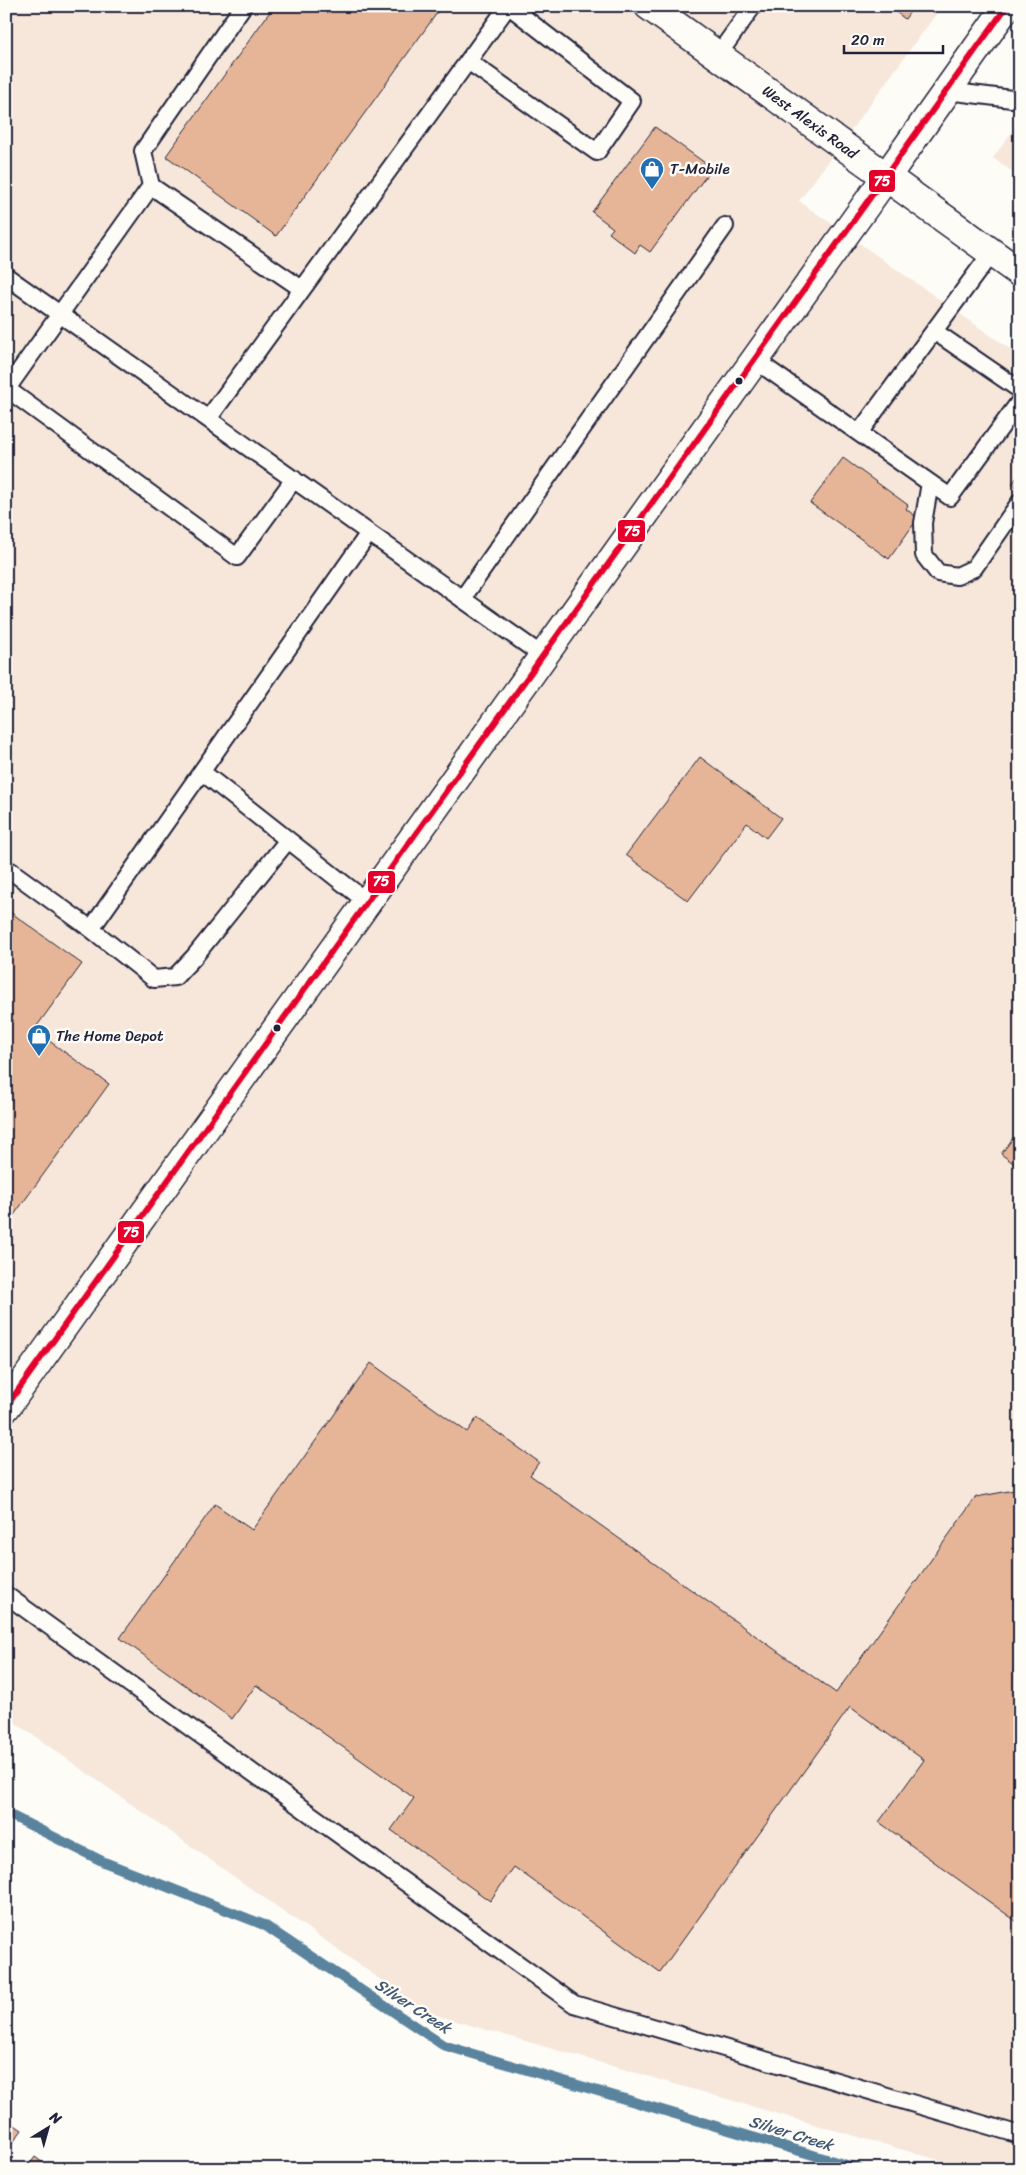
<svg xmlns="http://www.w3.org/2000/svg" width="1026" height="2175" font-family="Sriracha,sans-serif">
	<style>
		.built { fill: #f6e7da }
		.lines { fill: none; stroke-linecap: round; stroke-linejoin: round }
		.stream { stroke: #5a839e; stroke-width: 10 }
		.building { fill: #e6b597; stroke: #22223b }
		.lane-casing { stroke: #22223b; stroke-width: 20 }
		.secondary-casing { stroke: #22223b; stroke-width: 31 }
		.primary-casing { stroke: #22223b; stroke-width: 31 }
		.lane { stroke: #fdfcf7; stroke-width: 16 }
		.secondary { stroke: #fdfcf7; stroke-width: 28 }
		.primary { stroke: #fdfcf7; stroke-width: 28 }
		.bus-1-casing { stroke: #fdfcf7; stroke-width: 10 }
		.bus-1 { stroke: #e4002b; stroke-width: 6 }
		.bus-dot { fill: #22223b; stroke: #fdfcf7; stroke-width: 2 }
		.labels { text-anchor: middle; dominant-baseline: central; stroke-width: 5; stroke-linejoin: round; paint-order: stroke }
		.street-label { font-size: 15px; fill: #22223b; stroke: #fdfcf7 }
		.poi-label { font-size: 15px; fill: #22223b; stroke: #fdfcf7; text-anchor: start }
		.water-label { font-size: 16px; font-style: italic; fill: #435a75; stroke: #fdfcf7 }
		.line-badge { stroke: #fdfcf7; stroke-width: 2 }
		.badge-label { font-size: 14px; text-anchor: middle; font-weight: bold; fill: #fff }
	</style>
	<rect width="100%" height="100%" fill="#fdfcf7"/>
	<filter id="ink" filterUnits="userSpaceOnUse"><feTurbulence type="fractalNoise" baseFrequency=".02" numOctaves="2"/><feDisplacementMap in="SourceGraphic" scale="10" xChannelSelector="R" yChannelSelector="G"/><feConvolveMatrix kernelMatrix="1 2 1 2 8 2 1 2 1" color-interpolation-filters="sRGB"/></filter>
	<g filter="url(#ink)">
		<!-- built -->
		<path class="built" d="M6 6H942L799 201 1020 356V2169H970L428 2013 6 1716Z
			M1020 121V177L993 158Z"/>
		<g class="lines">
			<!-- stream -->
			<path class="stream" d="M6 1813 104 1862 264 1925 443 2045 860 2169"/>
		</g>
		<!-- building -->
		<path class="building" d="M274 6H442L276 236 166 156Z
			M888 6H914L905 19Z
			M655 127 712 168 650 252 640 245 635 253 609 233 613 228 592 212Z
			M843 458 908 505 906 509 918 518 889 559 810 503Z
			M1020 473V490L1012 484Z
			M700 757 781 818 766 838 747 823 688 901 626 855Z
			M6 909 82 964 34 1030 109 1084 6 1226Z
			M1020 1129V1168L1001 1154Z
			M371 1363 467 1432 477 1418 539 1462 530 1475 836 1693 976 1497 1020 1489V1924L879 1822 924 1760 850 1707 660 1972 514 1867 490 1901 391 1830 414 1798 256 1685 232 1719 120 1638 215 1504 252 1530Z
			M6 2119 22 2130 6 2152Z
			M35 2157 51 2169H26Z"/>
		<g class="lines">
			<!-- lane casing -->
			<g class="lane-casing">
				<path id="lane" d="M718 55 753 6
					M468 61 597 152 632 101 509 6
					M947 91 1020 100
					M151 186 302 289
					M6 276 543 656
					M934 331 1020 390
					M755 360 950 497 1020 401
					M7 389 237 557 294 479
					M6 390 151 186 143 151 243 6
					M208 419 508 6
					M859 433 992 252
					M930 483 923 523 924 555 938 573 957 576 974 568 1020 502
					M462 599 725 226
					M202 772 367 902
					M6 871H11L91 929 369 533
					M91 929 154 979 175 977 194 957 288 840
					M6 1595 574 2004 1020 2135"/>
			</g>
			<!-- secondary casing -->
			<g class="secondary-casing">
				<path id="secondary" d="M886 177 1007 6"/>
			</g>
			<!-- primary casing -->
			<g class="primary-casing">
				<path id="primary" d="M649 6 1020 273
					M6 1407 886 177"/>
			</g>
			<!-- lane -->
			<use href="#lane" class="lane"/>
			<!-- secondary -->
			<use href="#secondary" class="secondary"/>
			<!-- primary -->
			<use href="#primary" class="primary"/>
			<!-- bus-1 casing -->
			<g class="bus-1-casing">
				<path id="bus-1" d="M6 1407 1007 6"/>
			</g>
			<!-- bus-1 -->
			<use href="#bus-1" class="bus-1"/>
		</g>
	</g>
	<!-- icons -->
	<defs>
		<g id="shop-pin" transform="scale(1.25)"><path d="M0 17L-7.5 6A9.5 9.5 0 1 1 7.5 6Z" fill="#1f6fb2" stroke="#fdfcf7"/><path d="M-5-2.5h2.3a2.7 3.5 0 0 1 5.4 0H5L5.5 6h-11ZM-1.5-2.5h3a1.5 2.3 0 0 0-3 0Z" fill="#fff"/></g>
	</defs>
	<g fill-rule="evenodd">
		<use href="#shop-pin" x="652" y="169"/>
		<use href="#shop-pin" x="39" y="1036"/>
	</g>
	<!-- markers -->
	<g class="bus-dot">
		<circle cx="739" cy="381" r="4.5"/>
		<circle cx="277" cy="1028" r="4.5"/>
	</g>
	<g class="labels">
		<!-- street labels -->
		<g class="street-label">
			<text transform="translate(810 122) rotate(36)">West Alexis Road</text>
		</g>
		<!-- poi labels -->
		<g class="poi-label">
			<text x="670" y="169">T-Mobile</text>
			<text x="56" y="1036">The Home Depot</text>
		</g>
		<!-- water labels -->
		<g class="water-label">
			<text transform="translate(413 2006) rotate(33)">Silver Creek</text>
			<text transform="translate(791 2133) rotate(17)">Silver Creek</text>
		</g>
	</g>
	<g class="line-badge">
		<rect x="868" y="169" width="28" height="24" rx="5" fill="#e4002b"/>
		<rect x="617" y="519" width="29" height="24" rx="5" fill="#e4002b"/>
		<rect x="367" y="870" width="29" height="24" rx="5" fill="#e4002b"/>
		<rect x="117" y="1220" width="28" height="24" rx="5" fill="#e4002b"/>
	</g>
	<g class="badge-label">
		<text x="882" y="186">75</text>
		<text x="632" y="536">75</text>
		<text x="381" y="886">75</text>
		<text x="131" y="1237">75</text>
	</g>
	<!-- margin -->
	<rect width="1026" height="2175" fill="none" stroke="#fdfcf7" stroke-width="25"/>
	<rect x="12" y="12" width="1001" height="2150" fill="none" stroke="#22223b" stroke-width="2" filter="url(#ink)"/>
	<!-- north arrow -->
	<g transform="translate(48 2128) rotate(37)" stroke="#fdfcf7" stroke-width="4" paint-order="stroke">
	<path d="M0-4L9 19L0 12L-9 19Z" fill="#22223b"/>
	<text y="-8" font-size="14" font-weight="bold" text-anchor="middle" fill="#22223b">N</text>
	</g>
	<!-- scale -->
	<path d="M844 45v8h99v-8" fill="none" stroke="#22223b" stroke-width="2.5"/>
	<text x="851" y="45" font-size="15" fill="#22223b" stroke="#fdfcf7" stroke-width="4" paint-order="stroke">20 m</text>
</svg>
